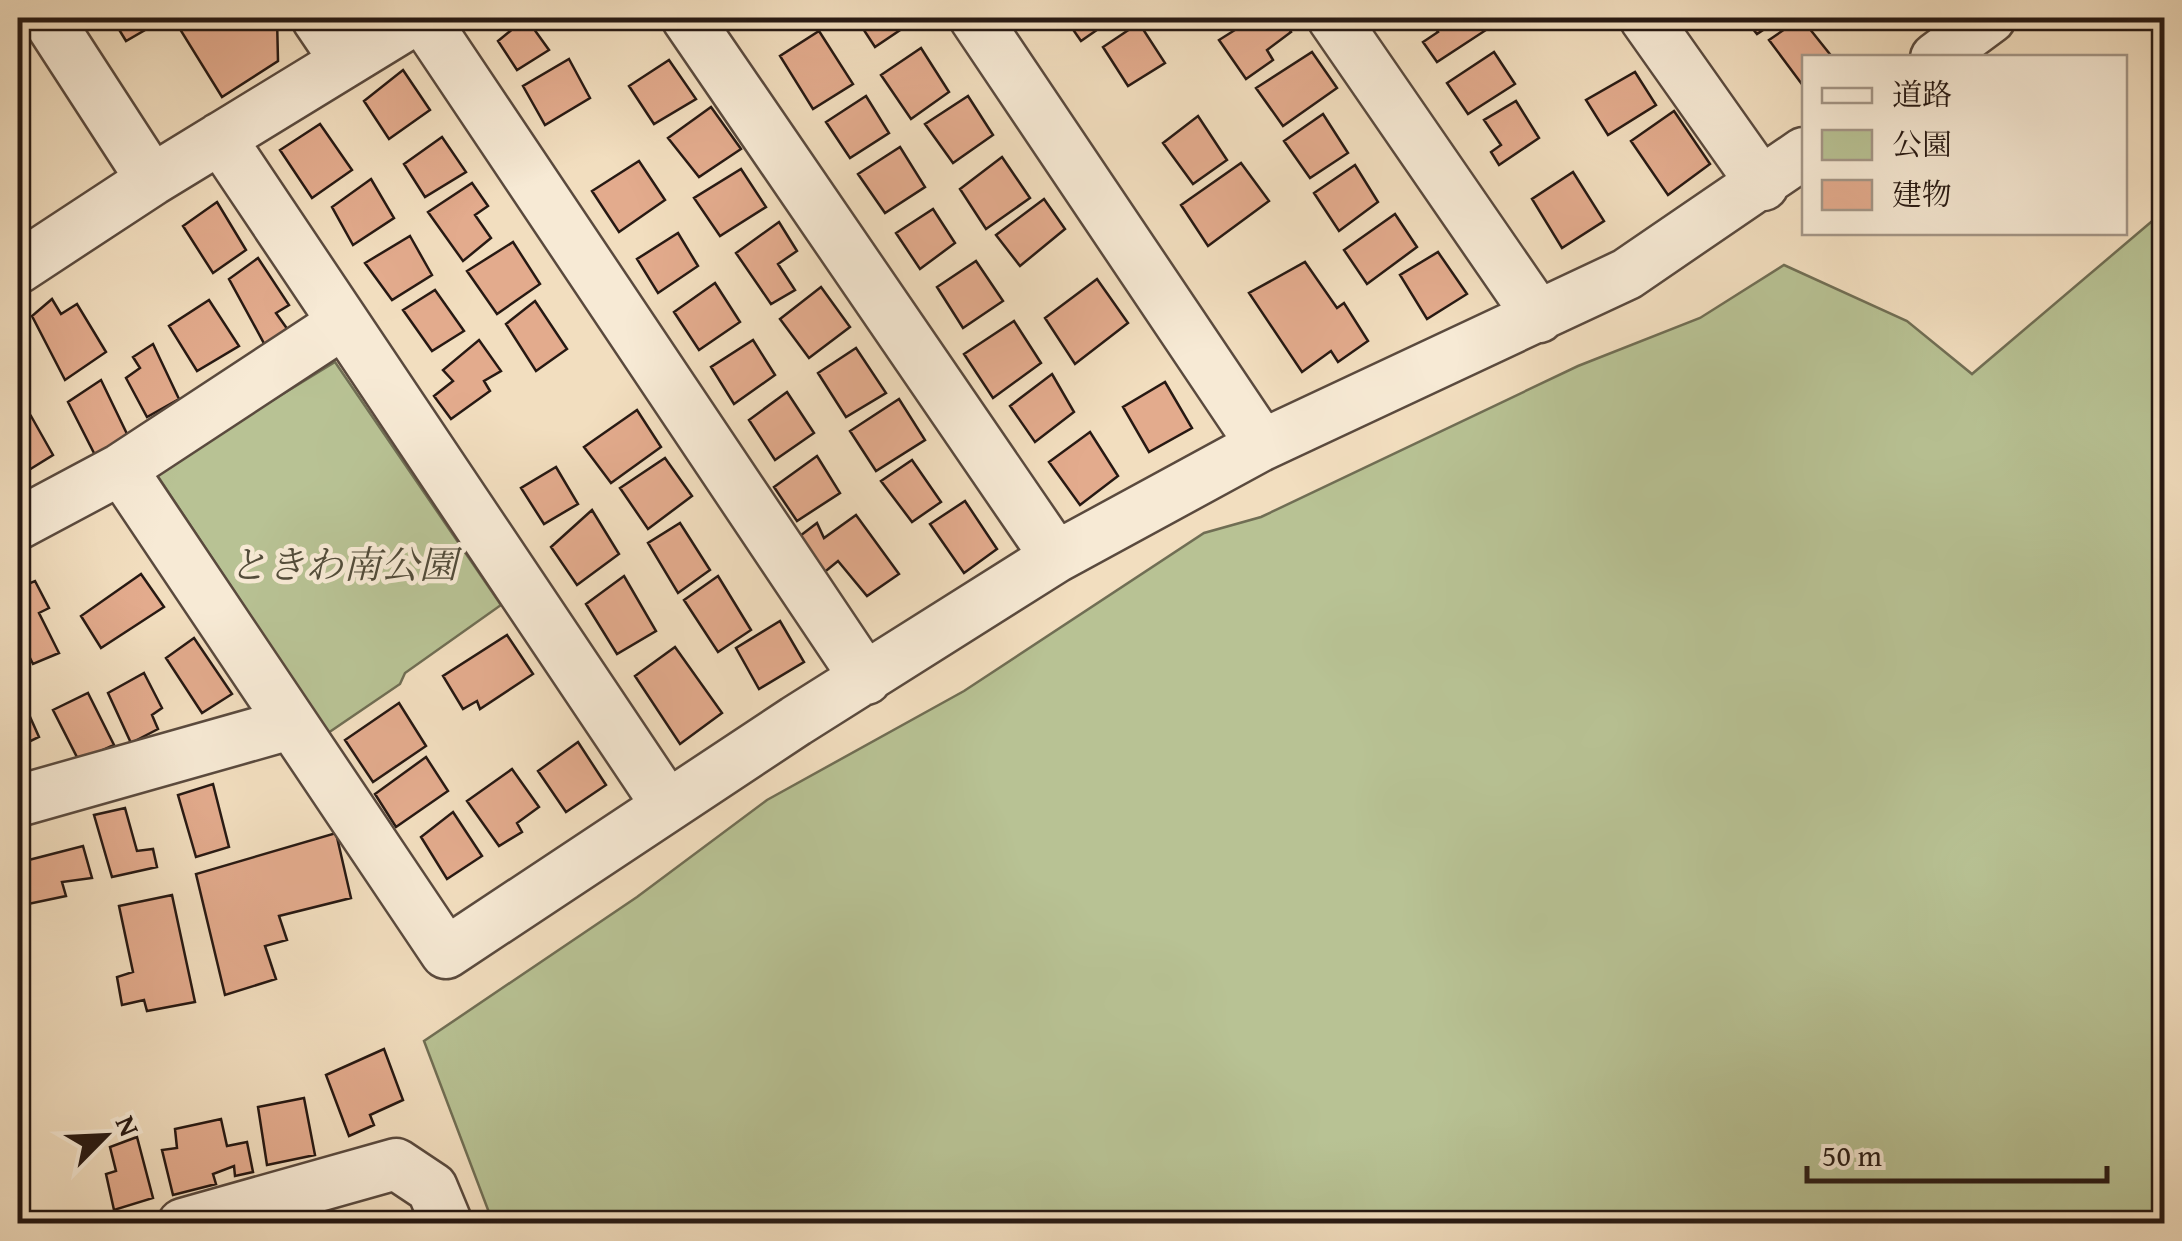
<svg xmlns="http://www.w3.org/2000/svg" width="2182" height="1241" font-family="'Gentium Book Plus','Noto Serif JP',serif">
	<style>
		.green { fill: #b8c294; stroke: #706e54; stroke-width: 2.5 }
		.building { fill: #e3ab8d; stroke: #271913; stroke-width: 2.5 }
		.lines { fill: none; stroke-linecap: round; stroke-linejoin: round }
		.minor-casing { stroke: #5a4a3e; stroke-width: 55 }
		.minor { stroke: #f7ead5; stroke-width: 50 }
		.labels { text-anchor: middle; dominant-baseline: central; stroke-width: 9; stroke-linejoin: round; paint-order: stroke }
		.park-label { font-size: 38px; font-style: italic; fill: #524c3a; stroke: #f7ead5 }
	</style>
	<rect width="100%" height="100%" fill="#f2debf"/>
	<filter id="stains"><feTurbulence type="fractalNoise" baseFrequency=".002" numOctaves="4"/><feColorMatrix values="0 0 0 0 .2 0 0 0 0 .09 0 0 0 0 .02 0 0 0 .5 -.17"/></filter>
	<radialGradient id="worn" r=".72"><stop offset=".6" stop-color="#630" stop-opacity="0"/><stop offset="1" stop-color="#630" stop-opacity=".3"/></radialGradient>
	<!-- green -->
	<path class="green" d="M2164 211V1223H493L424 1041 637 897 767 800 964 691 1204 533 1261 517 1578 366 1700 318 1784 265 1907 321 1972 374Z
		M335 362 501 605 405 673 400 684 328 733 155 472Z"/>
	<!-- building -->
	<path class="building" d="M112 18H164V19L126 41Z
		M191 18H277L278 61 222 97 178 26Z
		M526 18 549 50 517 70 498 41Z
		M856 18H914L915 20 875 47Z
		M1065 18H1114L1081 41Z
		M1254 18H1281L1291 32 1267 50 1273 60 1246 79 1219 40Z
		M1428 18H1478L1486 30 1437 62 1423 42 1438 32Z
		M1744 18H1781L1757 34Z
		M1801 18 1833 58H1804V87L1769 40Z
		M1139 23 1165 63 1128 86 1103 47Z
		M819 31 853 84 813 109 780 56Z
		M921 48 949 92 911 119 881 75Z
		M1312 52 1337 88 1283 126 1256 88Z
		M1494 52 1515 84 1468 114 1447 83Z
		M569 59 590 98 545 125 523 86Z
		M669 60 696 99 654 124 629 86Z
		M403 70 430 110 389 139 364 101Z
		M1635 72 1656 105 1608 135 1586 100Z
		M866 96 889 133 850 158 826 122Z
		M968 96 993 135 953 163 925 124Z
		M1516 101 1539 138 1499 165 1491 152 1501 145 1484 120Z
		M711 107 741 149 699 177 668 138Z
		M1674 111 1710 164 1668 195 1631 141Z
		M1323 114 1348 153 1310 178 1284 141Z
		M1198 116 1227 160 1193 184 1163 143Z
		M320 124 352 170 312 198 280 150Z
		M442 137 466 172 425 197 404 164Z
		M900 147 925 187 885 213 858 174Z
		M1002 157 1030 198 986 229 960 189Z
		M639 161 665 200 619 232 592 191Z
		M1241 163 1269 201 1208 246 1181 205Z
		M1355 165 1378 202 1339 231 1314 193Z
		M741 169 766 207 720 236 694 198Z
		M1573 172 1604 221 1562 248 1532 199Z
		M371 179 394 218 353 245 332 207Z
		M472 183 488 206 475 215 491 238 463 261 428 212Z
		M1044 199 1065 229 1020 266 996 235Z
		M217 202 246 250 213 273 183 226Z
		M933 209 955 243 920 269 896 233Z
		M1395 214 1417 247 1367 284 1344 250Z
		M779 222 797 251 778 264 795 290 771 304 736 253Z
		M678 233 698 266 658 293 637 259Z
		M410 236 432 275 392 300 365 263Z
		M513 242 540 284 497 314 467 271Z
		M1438 252 1467 294 1427 319 1400 275Z
		M258 258 289 305 276 313 288 330 266 347 229 279Z
		M976 261 1003 301 963 328 937 287Z
		M1305 262 1337 308 1344 303 1368 341 1338 362 1331 351 1302 372 1249 293Z
		M1097 279 1128 323 1075 364 1045 318Z
		M715 283 740 322 699 350 674 312Z
		M821 287 850 327 809 358 780 319Z
		M435 290 464 331 432 351 403 310Z
		M52 299 61 314 77 304 106 352 65 380 32 316Z
		M209 300 239 346 197 371 169 326Z
		M535 301 567 349 536 371 506 324Z
		M1014 321 1041 363 993 398 964 354Z
		M479 340 501 371 484 381 490 391 451 419 434 396 453 381 443 370Z
		M753 340 775 375 734 404 711 367Z
		M153 344 179 399 147 417 126 378 140 368 133 357Z
		M856 348 886 393 846 417 818 373Z
		M1052 374 1074 412 1035 442 1010 406Z
		M101 380 128 436 95 455 68 402Z
		M1165 382 1192 428 1149 452 1123 407Z
		M787 392 814 433 775 460 749 420Z
		M899 399 925 440 876 471 850 431Z
		M637 410 661 447 611 483 584 447Z
		M31 416 53 455 24 473 18 461V424Z
		M1090 432 1118 476 1080 505 1049 462Z
		M817 456 840 493 797 521 774 487Z
		M665 458 692 496 648 529 620 488Z
		M912 460 941 502 912 522 881 481Z
		M556 467 578 504 544 524 521 488Z
		M965 501 997 549 964 573 930 524Z
		M592 510 619 554 577 585 551 547Z
		M856 515 899 574 867 596 838 561 821 575 796 539 817 523 824 538Z
		M680 523 710 570 678 593 648 543Z
		M141 574 164 607 101 648 81 616Z
		M624 576 656 631 617 654 586 604Z
		M718 576 751 630 718 652 684 600Z
		M35 581 49 608 39 613 59 653 33 664 18 634V588Z
		M780 621 804 662 759 689 736 648Z
		M507 635 533 674 480 709 477 701 463 709 443 676Z
		M194 638 232 694 202 713 166 658Z
		M675 647 722 713 680 744 635 676Z
		M144 673 162 708 152 715 158 729 131 743 108 693Z
		M18 690 39 737 18 747 27 758 18 763Z
		M88 693 114 745 79 761 53 710Z
		M399 703 426 746 373 782 345 740Z
		M578 742 606 785 566 812 538 771Z
		M426 757 448 791 396 827 375 794Z
		M512 769 539 807 517 823 522 832 499 846 467 801Z
		M213 784 229 847 196 857 178 795Z
		M125 808 137 851 153 849 157 867 112 877 94 815Z
		M453 812 482 856 447 879 421 837Z
		M336 833 351 898 279 916 287 940 265 946 276 979 225 995 196 874Z
		M83 846 92 878 62 882 66 896 28 904 21 862Z
		M172 895 195 1002 147 1011 144 1000 122 1005 117 977 133 972 119 906Z
		M384 1049 403 1100 370 1115 374 1125 349 1136 326 1075Z
		M304 1098 315 1155 267 1165 258 1107Z
		M221 1119 227 1146 247 1142 253 1172 235 1176 234 1166 213 1174 216 1184 173 1195 162 1150 177 1148 175 1129Z
		M137 1137 153 1198 114 1210 106 1174 116 1171 110 1147Z"/>
	<g class="lines">
		<!-- minor casing -->
		<g class="minor-casing">
			<path id="minor" d="M47 18 152 180
				M317 18 346 61
				M423 18 866 679
				M687 18 1056 557
				M975 18 1262 445
				M1333 18 1539 317
				M1645 18 1763 185
				M1936 58 1990 18
				M220 138 667 805
				M18 268 152 180 417 18
				M121 469 446 953 796 721 1056 557 1262 445 1627 274 1804 153
				M18 524 121 469 343 323
				M18 801 290 724
				M183 1224 396 1164 432 1188 447 1224"/>
		</g>
		<!-- minor -->
		<use href="#minor" class="minor"/>
	</g>
	<g class="labels">
		<!-- park labels -->
		<g class="park-label">
			<text x="343" y="564">ときわ南公園</text>
		</g>
	</g>
	<!-- margin -->
	<rect width="2182" height="1241" fill="none" stroke="#f2debf" stroke-width="60"/>
	<rect x="20" y="20" width="2142" height="1201" fill="none" stroke="#271913" stroke-width="5"/>
	<rect x="30" y="30" width="2122" height="1181" fill="none" stroke="#271913" stroke-width="2.5"/>
	<!-- legend -->
	<rect x="1802" y="55" width="325" height="180" fill="#f7ead5" stroke="#a49687" stroke-width="2.5"/>
	<rect x="1822" y="88" width="50" height="15" fill="#f7ead5" stroke="#a49687" stroke-width="2.5"/>
	<text x="1892" y="105" font-size="30" fill="#271913">道路</text>
	<rect x="1822" y="130" width="50" height="30" fill="#b8c294" stroke="#a49687" stroke-width="2.5"/>
	<text x="1892" y="155" font-size="30" fill="#271913">公園</text>
	<rect x="1822" y="180" width="50" height="30" fill="#e3ab8d" stroke="#a49687" stroke-width="2.5"/>
	<text x="1892" y="205" font-size="30" fill="#271913">建物</text>
	<!-- north arrow -->
	<g transform="translate(105 1136) rotate(66)" stroke="#f7ead5" stroke-width="8" paint-order="stroke">
	<path d="M0-8L18 38L0 25L-18 38Z" fill="#271913"/>
	<text y="-15" font-size="28" font-weight="bold" text-anchor="middle" fill="#271913">N</text>
	</g>
	<!-- scale -->
	<path d="M1807 1166v15h300v-15" fill="none" stroke="#271913" stroke-width="5"/>
	<text x="1822" y="1166" font-size="30" fill="#271913" stroke="#f7ead5" stroke-width="8" paint-order="stroke">50 m</text>
	<rect width="100%" height="100%" filter="url(#stains)"/>
	<rect width="100%" height="100%" fill="url(#worn)"/>
</svg>
